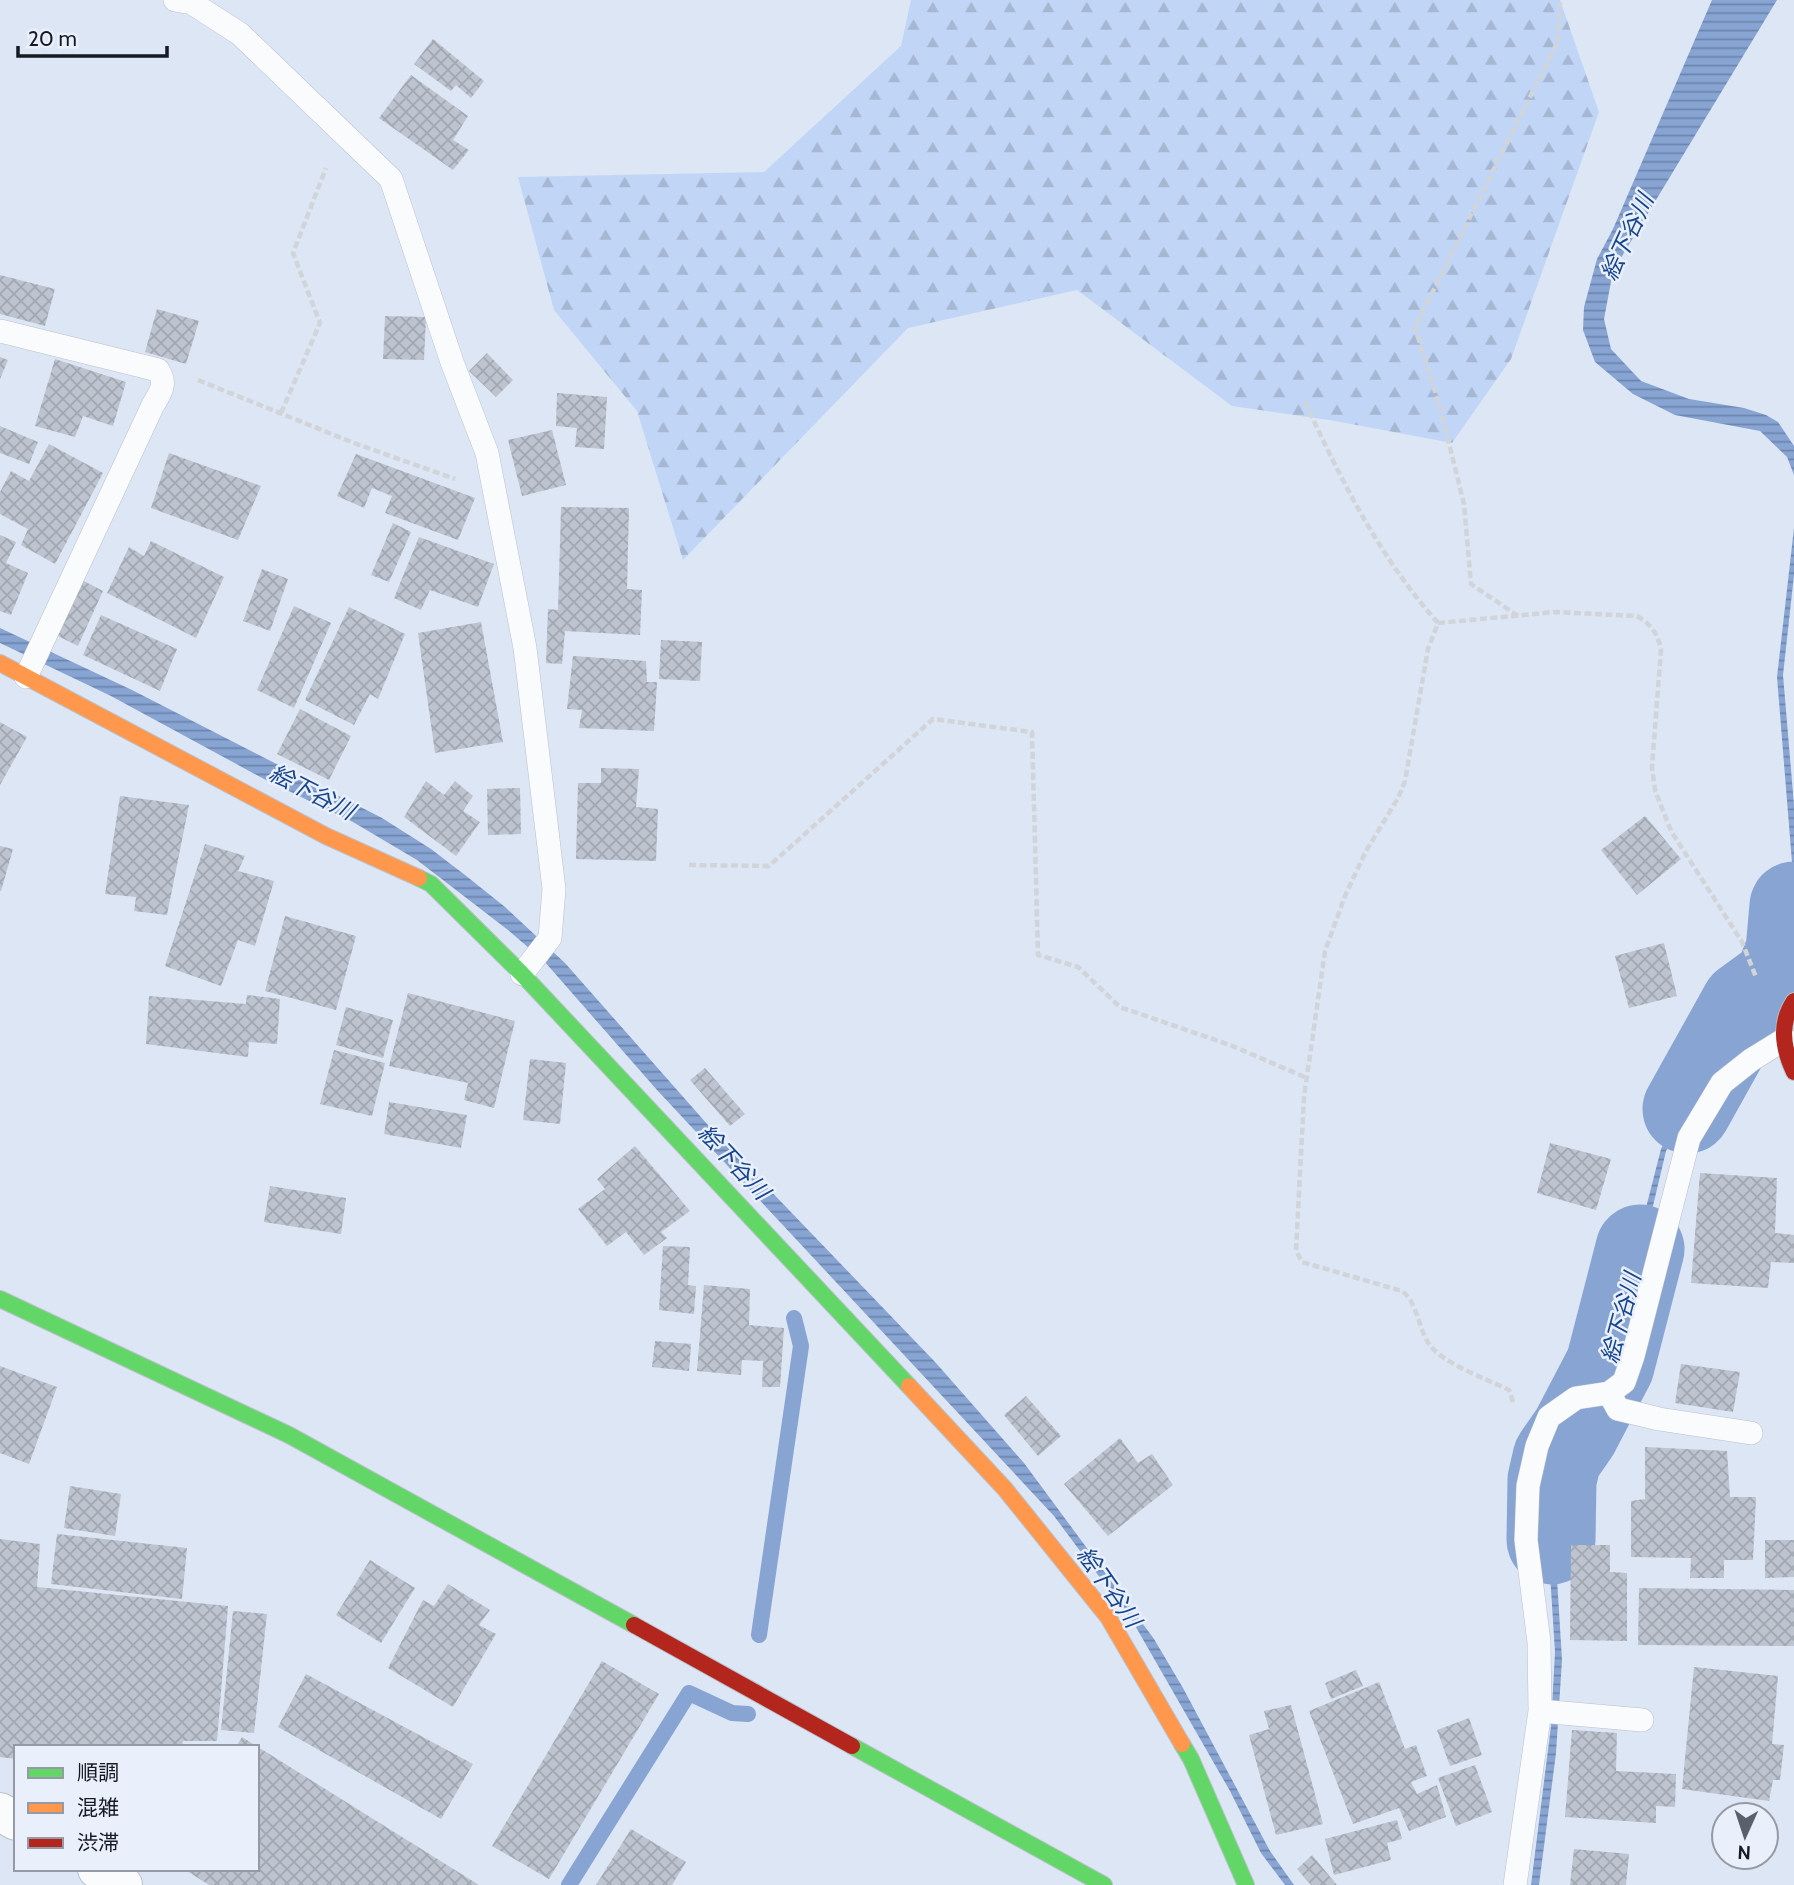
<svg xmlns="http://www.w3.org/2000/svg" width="1794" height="1885" font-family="Cabin,'Noto Sans JP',sans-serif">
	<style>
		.forest { fill: url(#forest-firs) }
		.water { fill: url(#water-rules) }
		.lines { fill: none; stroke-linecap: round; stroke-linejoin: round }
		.stream { stroke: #87a4d3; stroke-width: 16 }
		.river { stroke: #87a4d3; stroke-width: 89 }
		.building { fill: url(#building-cross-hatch) }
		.lane-casing { stroke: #bac1cb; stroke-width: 24 }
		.street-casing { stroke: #bac1cb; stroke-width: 40 }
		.fast-casing { stroke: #bac1cb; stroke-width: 18 }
		.slow-casing { stroke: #bac1cb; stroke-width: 18 }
		.jam-casing { stroke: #bac1cb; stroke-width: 18 }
		.path { stroke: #d1d4d8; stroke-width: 4.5; stroke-dasharray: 7 3.5; stroke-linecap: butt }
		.lane { stroke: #fafbfd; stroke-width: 23 }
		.street { stroke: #fafbfd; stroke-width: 38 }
		.fast { stroke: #63d668; stroke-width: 16 }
		.slow { stroke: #ff974d; stroke-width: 16 }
		.jam { stroke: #b3261e; stroke-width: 16 }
		.labels { text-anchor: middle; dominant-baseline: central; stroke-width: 5; stroke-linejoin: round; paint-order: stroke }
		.water-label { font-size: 23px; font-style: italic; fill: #16458f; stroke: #eaf0fb }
	</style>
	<defs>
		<pattern id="forest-firs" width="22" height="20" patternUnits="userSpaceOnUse" patternTransform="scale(1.75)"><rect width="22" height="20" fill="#c1d6f7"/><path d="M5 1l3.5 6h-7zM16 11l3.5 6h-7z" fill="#a5b7d3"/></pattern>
		<pattern id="water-rules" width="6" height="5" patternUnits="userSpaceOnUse" patternTransform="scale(1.75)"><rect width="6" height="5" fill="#87a4d3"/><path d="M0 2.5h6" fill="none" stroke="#6d85ab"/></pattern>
		<pattern id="building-cross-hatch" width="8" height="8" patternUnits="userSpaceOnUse" patternTransform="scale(1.75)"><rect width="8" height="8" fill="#bec4cf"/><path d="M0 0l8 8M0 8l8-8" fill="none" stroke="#a2a8b1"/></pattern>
	</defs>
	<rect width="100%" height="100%" fill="#dde6f4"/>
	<!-- forest -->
	<path class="forest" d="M911 0H1560L1599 112 1511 359 1452 443 1335 421 1232 406 1077 290 908 328 683 560 637 411 554 310 518 177 764 172 901 46Z"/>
	<!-- water -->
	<path class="water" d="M1712 0H1777L1613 271 1604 319 1611 349 1641 381 1689 399 1744 408 1766 415 1778 422 1794 446V475L1787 457 1760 431 1675 415 1633 394 1595 362 1583 330 1584 307 1597 259 1613 229Z
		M1794 528V575L1783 675 1794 805V887L1777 677Z
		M0 628 132 690 382 818 431 849 465 875 505 907 565 963 715 1133 936 1363 1024 1463 1154 1639 1183 1688 1270 1851 1294 1885H1285L1261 1853 1230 1791 1133 1622 1054 1516 657 1090 544 961 508 930 417 860 353 822 264 779 111 696 0 643Z
		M1794 895V949L1779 988 1773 984 1785 953Z
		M1745 1000 1750 1003 1666 1151 1621 1341 1610 1370 1605 1368 1661 1149 1729 1023Z
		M1577 1420 1585 1429 1563 1460 1557 1477 1554 1530 1562 1660 1556 1753 1539 1885H1531L1551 1726 1555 1652 1547 1527 1549 1474 1553 1458Z"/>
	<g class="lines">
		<!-- stream -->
		<path class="stream" d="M759 1635 801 1346 794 1318
			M569 1885 689 1693 732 1713 748 1714"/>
		<!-- river -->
		<path class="river" d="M1687 1109 1745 1005 1778 981 1790 951 1794 906
			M1551 1540 1552 1480 1557 1458 1575 1432 1610 1365 1640 1249"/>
	</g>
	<!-- building -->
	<path class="building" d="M433 39 484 81 471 98 456 85 451 91 414 64Z
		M411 75 468 116 453 140 469 150 453 170 379 118Z
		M0 275 55 289 45 326 0 314Z
		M157 309 199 321 186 364 145 352Z
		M385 316 426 317 424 360 383 359Z
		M487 353 513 380 496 397 469 371Z
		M0 357 8 360 0 379Z
		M55 359 126 382 113 426 83 416 75 437 35 426Z
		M557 393 607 397 604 449 575 447 577 428 556 426Z
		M0 426 38 442 29 464 0 453Z
		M552 430 566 485 522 496 508 440Z
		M49 444 103 473 55 564 21 545 28 529 0 514V492L11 471 29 481Z
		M169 453 261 486 238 540 151 508Z
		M356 454 475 498 458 540 385 513 392 496 372 488 364 508 337 496Z
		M561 507 629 508 627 589 642 590 640 635 565 631 562 664 546 663 548 609 558 610Z
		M393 523 411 532 389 582 371 575Z
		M0 535 16 542 6 563 28 573 11 615 0 611Z
		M419 537 494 564 478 607 430 590 421 610 394 598Z
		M151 541 224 577 196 638 107 593 129 547 144 556Z
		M262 569 288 579 270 631 243 621Z
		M82 580 103 591 78 646 54 634Z
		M294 606 331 623 294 708 257 690Z
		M349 607 405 634 378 699 370 694 354 725 305 700Z
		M101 615 177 649 160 691 83 655Z
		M481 622 503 742 435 753 418 633Z
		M661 640 702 642 700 681 659 679Z
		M573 656 646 661 647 682H657L654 731 579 728 582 710 567 709Z
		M300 709 351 736 329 780 277 754Z
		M0 722 27 737 0 785Z
		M601 768 639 769 636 807 658 809 656 861 576 859 578 783H601Z
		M426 781 444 795 455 781 473 796 463 811 480 822 456 856 404 817Z
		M520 788 521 834 488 835 487 789Z
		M120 796 189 805 167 915 134 911 136 897 105 894Z
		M1645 816 1681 859 1637 895 1601 850Z
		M205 844 245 856 238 871 274 881 255 946 238 940 221 986 165 966Z
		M0 846 13 849 1 891H0Z
		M285 916 356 936 336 1010 265 991Z
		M1664 943 1677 996 1629 1008 1615 956Z
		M408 993 515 1021 494 1108 464 1100 468 1083 389 1066Z
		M247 995 280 999 277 1044 249 1042 248 1057 146 1044 149 996 246 1004Z
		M346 1007 393 1020 383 1058 336 1045Z
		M334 1050 385 1063 372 1116 320 1104Z
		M530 1059 566 1063 560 1124 523 1120Z
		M705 1068 745 1114 730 1126 690 1080Z
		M389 1102 467 1115 461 1148 384 1134Z
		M1550 1143 1611 1159 1596 1210 1537 1193Z
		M635 1146 690 1211 661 1232 667 1238 644 1255 626 1232 607 1246 578 1209 605 1189 597 1179Z
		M1700 1173 1777 1178 1775 1233 1794 1235V1263L1771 1262 1768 1288 1691 1283Z
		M270 1186 346 1198 341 1234 264 1222Z
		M663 1246 690 1247 688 1285 696 1286 694 1314 659 1310Z
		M704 1285 750 1289 749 1325 784 1328 780 1387H762L763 1361 742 1360 741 1375 697 1371Z
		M655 1341 691 1344 689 1371 652 1367Z
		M1681 1364 1740 1372 1733 1412 1675 1403Z
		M0 1366 57 1387 29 1464 0 1453Z
		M1026 1396 1061 1436 1038 1456 1004 1415Z
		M1120 1438 1138 1463 1152 1454 1173 1485 1108 1536 1064 1484Z
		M1645 1447 1727 1451 1730 1497H1756L1753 1560H1724V1578H1690L1691 1558 1631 1557V1501L1645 1499Z
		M70 1486 121 1494 115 1536 64 1528Z
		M57 1534 187 1548 182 1599 51 1584Z
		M0 1539 40 1544 37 1587 228 1606 217 1741H183L182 1747H16V1759L0 1757Z
		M1765 1540H1794V1577L1765 1578Z
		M1571 1545H1610V1572L1627 1573V1641L1570 1640Z
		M370 1560 415 1588 381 1643 336 1615Z
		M448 1584 490 1610 479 1625 496 1634 453 1707 388 1668 423 1600 434 1606Z
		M1639 1588 1794 1590V1646L1638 1645Z
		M233 1611 267 1614 254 1733 221 1730Z
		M602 1661 659 1694 549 1879 492 1846Z
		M1694 1667 1778 1676 1772 1744 1784 1745 1780 1780H1773L1769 1801 1682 1789Z
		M1356 1670 1363 1686 1331 1699 1325 1683Z
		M306 1674 473 1764 441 1819 278 1727Z
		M1379 1682 1405 1749 1416 1745 1427 1776 1411 1782 1417 1794 1437 1785 1446 1817 1409 1831 1399 1808 1353 1824 1309 1711Z
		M1291 1705 1323 1824 1276 1835 1249 1735 1269 1729 1264 1711Z
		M1469 1718 1482 1755 1450 1766 1437 1730Z
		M1572 1730 1617 1733 1616 1771 1676 1774 1675 1807 1656 1806V1823L1565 1817Z
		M242 1737 258 1747 479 1885H209L184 1869H257V1747H236Z
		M1475 1765 1492 1812 1456 1826 1438 1778Z
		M1397 1820 1402 1839 1387 1843 1391 1860 1334 1875 1325 1839Z
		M631 1829 686 1862 672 1885H596Z
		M1574 1849 1629 1854 1626 1885H1570Z
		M1312 1855 1337 1885H1311L1297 1869Z"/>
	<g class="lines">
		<!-- lane casing -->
		<g class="lane-casing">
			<path id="lane" d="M175 0 192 3 240 34 391 179 452 362 487 453 525 648 554 889 550 938 522 974
				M0 331 158 370C167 384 161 392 153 405L26 677
				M1609 1393 1618 1409 1659 1419 1751 1433
				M1540 1711 1642 1720
				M1515 1885 1540 1711 1539 1642 1526 1540 1528 1486 1537 1446 1549 1417 1576 1398 1609 1393 1624 1382 1633 1356 1689 1138 1722 1083 1751 1060 1785 1039"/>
		</g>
		<!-- street casing -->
		<g class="street-casing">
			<path id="street" d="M0 1812 16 1821
				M97 1869 123 1885"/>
		</g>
		<!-- fast casing -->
		<g class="fast-casing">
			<path id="fast" d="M419 878 431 884 522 974 909 1386
				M0 1299 289 1435 634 1625
				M1182 1744 1191 1759 1246 1885
				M852 1746 1104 1885"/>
		</g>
		<!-- slow casing -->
		<g class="slow-casing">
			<path id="slow" d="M0 663 326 836 419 878
				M909 1386 1005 1489 1108 1617 1182 1744"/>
		</g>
		<!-- jam casing -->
		<g class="jam-casing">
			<path id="jam" d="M1794 1001C1779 1023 1783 1049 1794 1072
				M634 1625 852 1746"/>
		</g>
		<!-- path -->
		<path class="path" d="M198 380 354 443 455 479
			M1305 402C1341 480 1380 558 1438 623L1428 649 1405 781 1398 798 1366 851 1345 896 1325 951 1304 1097 1296 1251 1302 1262 1402 1291C1418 1303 1418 1328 1429 1344 1443 1364 1487 1379 1509 1390L1514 1405
			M281 413 320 323 293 253 326 168
			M1518 616 1471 584 1464 504 1441 411 1415 327 1558 41 1560 0
			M1438 623 1556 612 1637 616C1652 625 1657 633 1661 649L1652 767 1655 790 1671 831 1742 942 1756 977
			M689 865 769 866 933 719 1032 732 1038 955 1078 967 1120 1007 1230 1045 1307 1078"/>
		<!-- lane -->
		<use href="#lane" class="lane"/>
		<!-- street -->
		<use href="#street" class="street"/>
		<!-- fast -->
		<use href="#fast" class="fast"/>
		<!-- slow -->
		<use href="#slow" class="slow"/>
		<!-- jam -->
		<use href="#jam" class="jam"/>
	</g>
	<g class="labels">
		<!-- water labels -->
		<g class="water-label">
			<text transform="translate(1627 237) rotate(-65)">絵下谷川</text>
			<text transform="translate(312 792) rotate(27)">絵下谷川</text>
			<text transform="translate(734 1162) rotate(47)">絵下谷川</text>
			<text transform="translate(1621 1318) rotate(-75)">絵下谷川</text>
			<text transform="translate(1109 1587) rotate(55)">絵下谷川</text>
		</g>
	</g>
	<!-- legend -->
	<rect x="14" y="1745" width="245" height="126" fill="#eaf0fb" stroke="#959aa5" stroke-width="2"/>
	<rect x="28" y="1768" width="35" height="10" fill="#63d668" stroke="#959aa5" stroke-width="2"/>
	<text x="77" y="1780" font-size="21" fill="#151a23">順調</text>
	<rect x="28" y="1803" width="35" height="10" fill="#ff974d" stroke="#959aa5" stroke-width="2"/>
	<text x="77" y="1815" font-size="21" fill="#151a23">混雑</text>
	<rect x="28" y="1838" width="35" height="10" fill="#b3261e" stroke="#959aa5" stroke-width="2"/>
	<text x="77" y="1850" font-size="21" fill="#151a23">渋滞</text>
	<!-- north arrow -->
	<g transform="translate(1745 1836) rotate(183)"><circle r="33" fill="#eaf0fb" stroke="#959aa5" stroke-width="2"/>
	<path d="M0-5L12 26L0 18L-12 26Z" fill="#5b616c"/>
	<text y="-10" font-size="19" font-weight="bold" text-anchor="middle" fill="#151a23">N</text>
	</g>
	<!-- scale -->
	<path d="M18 46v10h149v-10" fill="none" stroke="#151a23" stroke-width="3.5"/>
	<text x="28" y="46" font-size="21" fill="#151a23" stroke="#eaf0fb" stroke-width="5" paint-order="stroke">20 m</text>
</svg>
